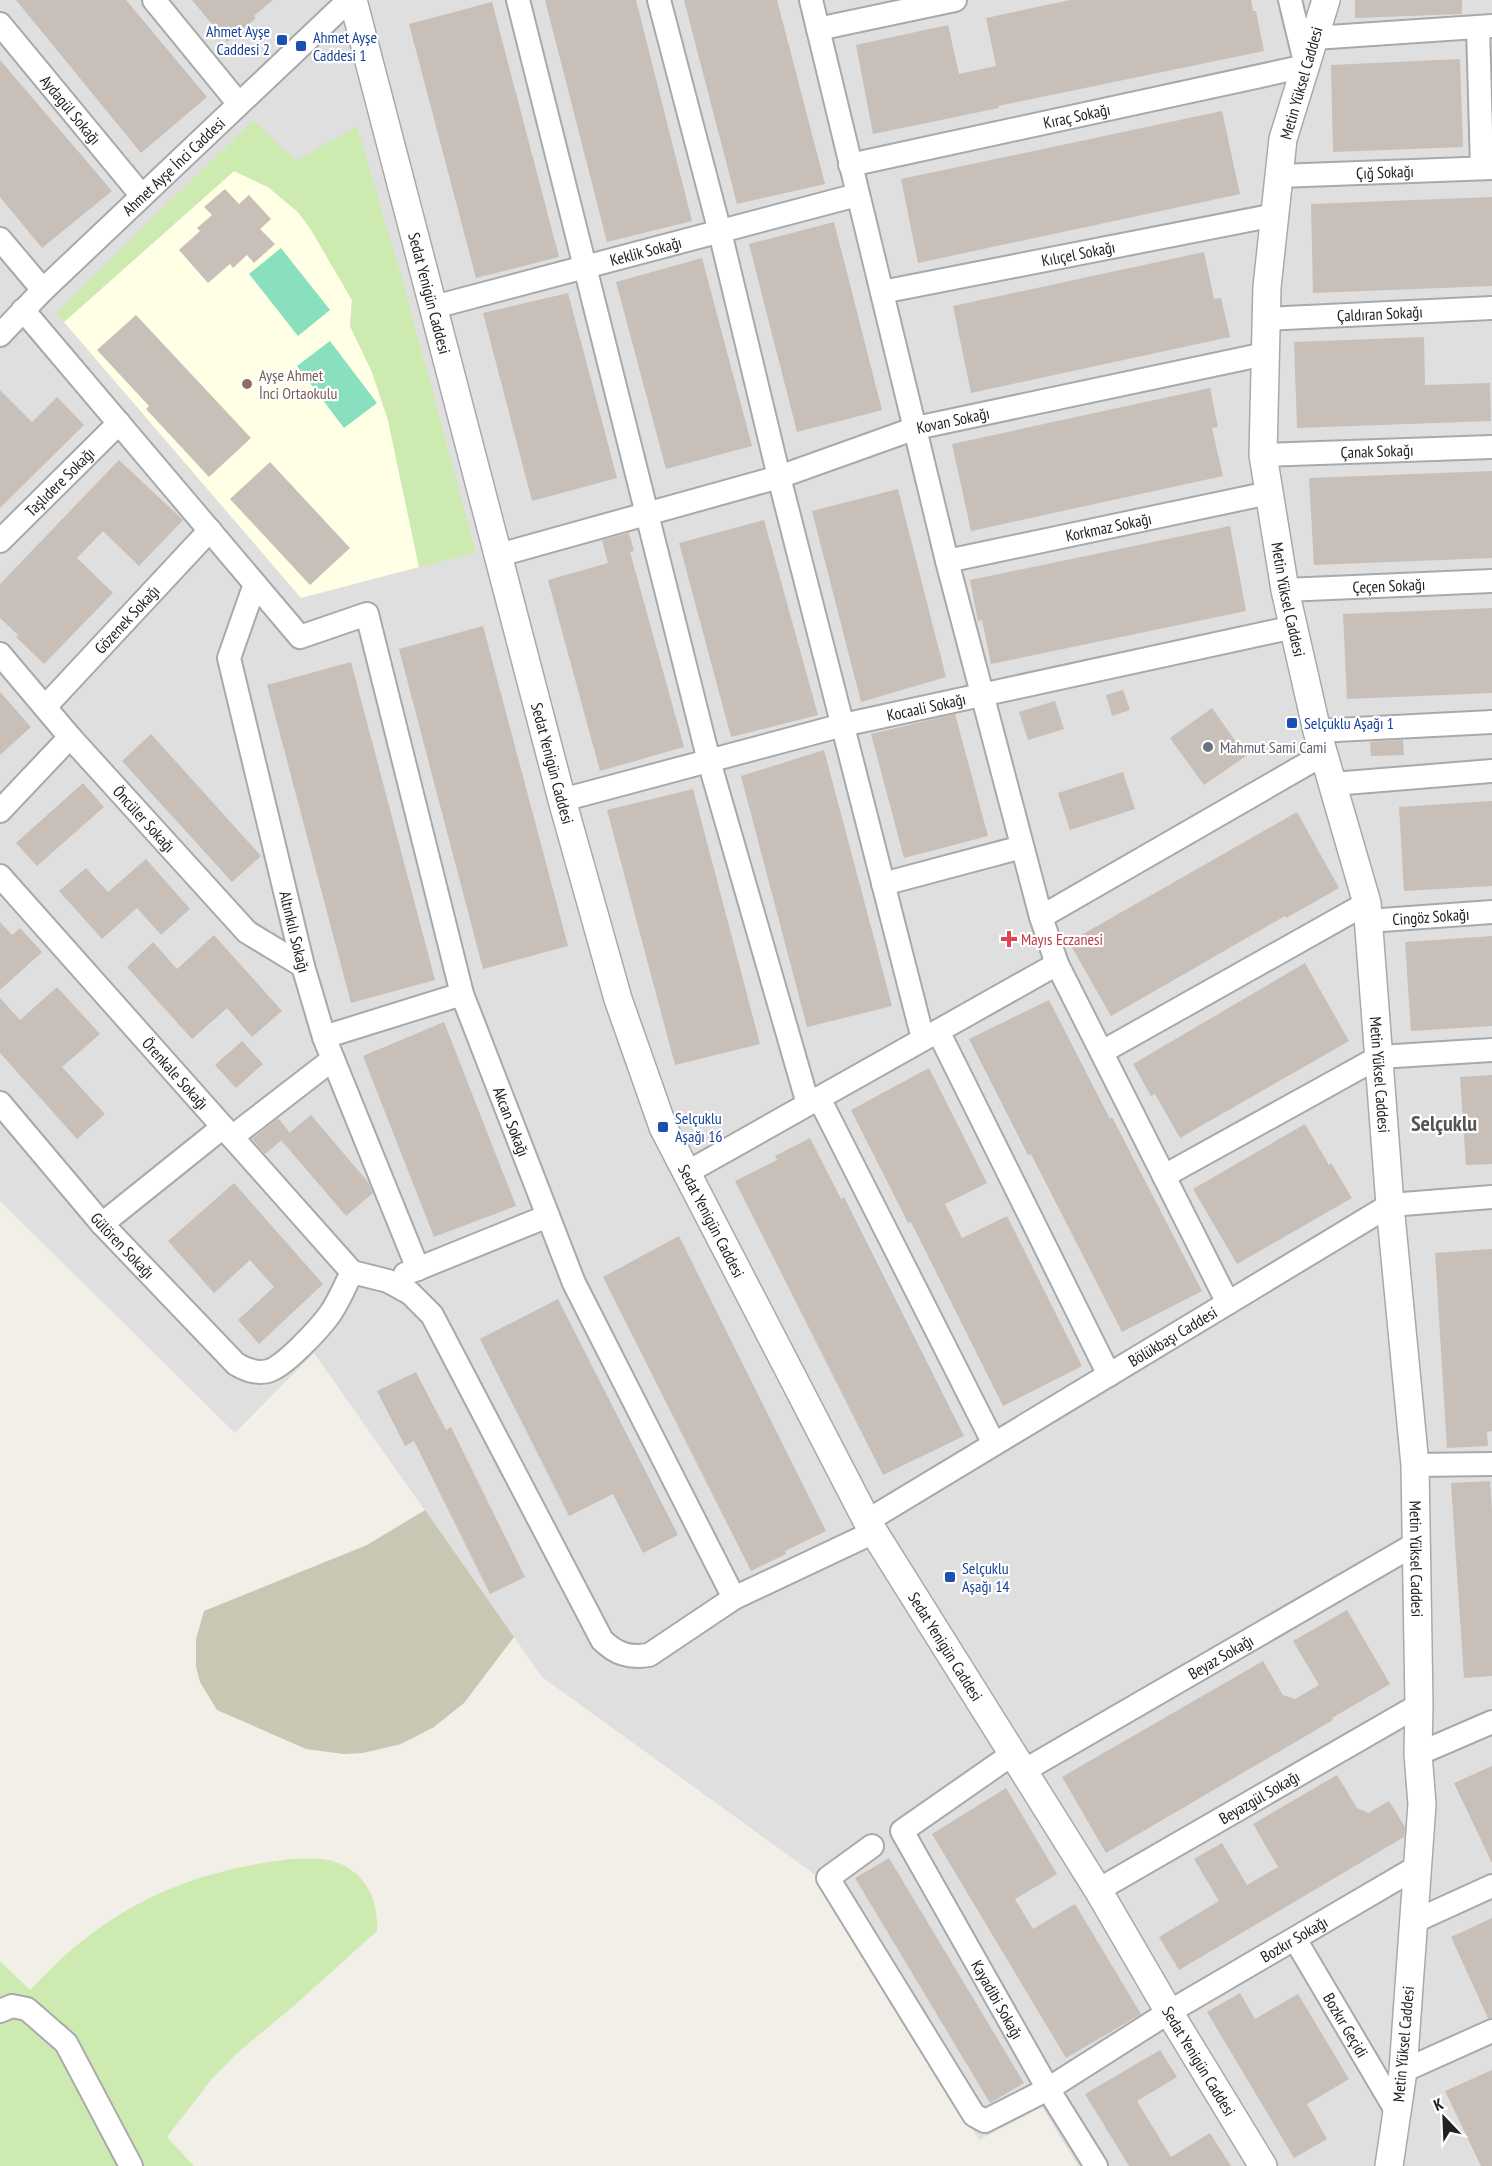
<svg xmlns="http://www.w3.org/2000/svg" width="1492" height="2166" font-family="'PT Sans Narrow',sans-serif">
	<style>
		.residential { fill: #e0dfdf }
		.education { fill: #ffffe5 }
		.construction { fill: #c7c7b4 }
		.grass { fill: #cdebb0 }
		.pitch { fill: #88e0be }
		.building { fill: #c7bfb8 }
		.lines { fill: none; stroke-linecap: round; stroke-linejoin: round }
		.minor-casing { stroke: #a9a9a9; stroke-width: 26 }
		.tertiary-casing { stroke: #a9a9a9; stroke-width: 30 }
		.minor { stroke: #fff; stroke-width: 22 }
		.tertiary { stroke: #fff; stroke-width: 27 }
		.transit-dot { fill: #1a4fb4; stroke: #fff; stroke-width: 2 }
		.education-dot { fill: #8d6e63; stroke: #fff; stroke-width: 2 }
		.worship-dot { fill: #6b7280; stroke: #fff; stroke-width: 2 }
		.health-dot { fill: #e0444e; stroke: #fff; stroke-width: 2 }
		.labels { text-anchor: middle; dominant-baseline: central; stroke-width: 4.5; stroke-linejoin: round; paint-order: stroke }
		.transit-label { font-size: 16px; fill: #164399; stroke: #fff; text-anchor: start }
		.street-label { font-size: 16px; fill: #222; stroke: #fff }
		.education-label { font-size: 16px; fill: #785e54; stroke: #fff; text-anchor: start }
		.worship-label { font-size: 16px; fill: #5b616d; stroke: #fff; text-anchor: start }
		.health-label { font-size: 16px; fill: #be3a42; stroke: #fff; text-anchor: start }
		.district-label { font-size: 22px; font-weight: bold; fill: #555; stroke: #fff }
	</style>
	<rect width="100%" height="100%" fill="#f2efe9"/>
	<!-- residential -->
	<path class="residential" d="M0 0H1492V2166H1078L1042 2107 979 2140 817 1876 542 1677 314 1353 235 1433 0 1201Z"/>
	<!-- education -->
	<path class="education" d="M234 171 268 187 298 212 310 228 352 300 350 326 372 372 388 420 419 567 301 598 64 322Z"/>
	<!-- construction -->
	<path class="construction" d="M425 1510 514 1637 464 1703 434 1727 401 1744 363 1753 344 1754 306 1749 217 1710 200 1682 196 1667V1639L204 1611 367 1545Z"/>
	<!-- grass -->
	<path class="grass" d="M253 120 296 161 357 126 401 275 476 553 419 567 388 420 372 372 350 326 352 300 310 228 298 212 268 187 234 171 64 322 56 313Z
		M291 1859C305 1859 319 1857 333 1861 365 1871 379 1900 377 1931L296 2004 236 2054 211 2080 167 2137 194 2166H0V1961L30 1990C105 1909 181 1872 291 1859Z"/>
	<!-- pitch -->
	<path class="pitch" d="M281 248 330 310 298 336 249 274Z
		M330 341 377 403 344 428 297 366Z"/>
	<!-- building -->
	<path class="building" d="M16 0H126L207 97 141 153Z
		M192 0H273L254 16 256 18 227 42Z
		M545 0H636L692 221 607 242Z
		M684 0H777L825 184 737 204Z
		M1070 0H1251L1253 11H1256L1264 51 998 106 999 108 873 134 856 45 948 25 959 74 996 66 986 18Z
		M1355 0H1462V14L1355 18Z
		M492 2 559 257 476 278 409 24Z
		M1460 59 1463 147 1333 152 1331 65Z
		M0 60 112 191 42 248 0 197Z
		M1222 111 1240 194 918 263 901 179Z
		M225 189 239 204 249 195 271 219 260 229 275 244 254 263 247 255 233 268 230 264 208 283 179 250 200 231 197 228 212 215 204 207Z
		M1492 197V286L1313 293 1311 204Z
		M834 222 882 410 797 432 749 244Z
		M1204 252 1214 299 1221 298 1230 337 971 393 953 306Z
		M702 258 752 446 666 469 616 282Z
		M568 293 617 478 532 501 483 313Z
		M136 315 251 438 209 477 146 409 149 406 97 350Z
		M1424 337 1425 385 1490 383 1491 421 1297 428 1294 342Z
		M1210 388 1218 427 1212 428 1223 476 971 531 952 444Z
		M0 390 32 422 57 397 84 425 0 508Z
		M119 460 183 520 139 566 103 531 77 558 113 593 44 664 16 637 18 635 0 618V584Z
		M270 462 350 548 310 585 230 499Z
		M1492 471V558L1314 565 1309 478Z
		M898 489 946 677 861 702 812 511Z
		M764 520 818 715 731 737 679 543Z
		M1230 526 1246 611 991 664 982 620 978 621 970 580Z
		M629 533 634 551 630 552 684 747 600 771 548 580 608 563 602 540Z
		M1492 608V693L1347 699 1343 614Z
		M483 626 568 946 483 969 399 649Z
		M351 662 435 980 351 1003 267 685Z
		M1123 690 1130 710 1112 716 1106 695Z
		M0 692 31 727 0 755Z
		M1055 701 1064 729 1028 740 1019 712Z
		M1212 708 1246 756 1204 785 1170 738Z
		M955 714 988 836 904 858 871 734Z
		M151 734 261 856 232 882 122 761Z
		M1403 740 1404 755 1371 756 1370 742Z
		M824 750 892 1006 807 1027 741 776Z
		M1123 772 1135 809 1070 830 1058 793Z
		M83 783 104 807 37 866 16 843Z
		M693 789 760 1044 675 1065 607 810Z
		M1492 801V886L1404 891 1399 807Z
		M1297 812 1339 888 1286 918 1285 916 1111 1016 1069 942Z
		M146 859 190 909 161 935 137 908 102 939 59 891 86 868 108 892Z
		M0 922 12 935 20 928 42 952 0 990Z
		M214 935 282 1011 252 1037 227 1008 192 1039 127 967 153 942 177 969Z
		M1492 936V1026L1411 1031 1405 942Z
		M1305 963 1349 1041 1180 1138 1155 1094 1151 1096 1133 1064Z
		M57 987 100 1034 62 1067 105 1114 77 1139 0 1053V998L20 1020Z
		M1049 1000 1110 1119 1112 1117 1202 1291 1122 1332 1031 1154 1028 1155 969 1039Z
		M444 1022 516 1206 434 1237 363 1056Z
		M242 1041 263 1064 236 1088 215 1065Z
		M929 1068 987 1183 945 1204 962 1238 1007 1216 1082 1366 1003 1406 911 1222 908 1223 851 1110Z
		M1492 1075V1164L1466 1165 1460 1077Z
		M311 1115 368 1182 373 1193 346 1216 281 1140Z
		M278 1118 290 1133 265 1154 252 1139Z
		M1305 1124 1329 1165 1331 1163 1352 1198 1237 1264 1193 1189Z
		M810 1138 841 1199 844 1197 964 1436 883 1475 735 1181 777 1160 775 1156Z
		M234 1183 323 1284 259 1344 238 1320 274 1287 250 1260 214 1293 168 1241Z
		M679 1236 826 1531 785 1551 786 1554 751 1571 603 1277Z
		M1492 1249V1431L1487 1432 1488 1446 1447 1448 1435 1253Z
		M558 1299 678 1535 643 1553 613 1494 569 1516 480 1339Z
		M416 1372 446 1430 451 1427 525 1577 490 1594 414 1441 405 1446 377 1391Z
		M1490 1481 1492 1511V1676L1464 1678 1451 1483Z
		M1347 1610 1390 1684 1332 1718 1333 1720 1106 1853 1062 1777 1263 1661 1283 1695 1295 1699 1319 1685 1293 1641Z
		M1492 1766V1863L1454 1783Z
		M1337 1775 1357 1808 1369 1813 1389 1801 1405 1827 1404 1837 1179 1970 1159 1937 1219 1901 1194 1859 1222 1843 1247 1885 1278 1867 1253 1824Z
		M1006 1788 1057 1874 1015 1899 1033 1929 1075 1904 1141 2014 1066 2058 932 1834Z
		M889 1858 1024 2083 990 2103 855 1878Z
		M1492 1918V2018H1488L1451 1937Z
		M1240 1993 1255 2019 1298 1994 1349 2079 1307 2104 1327 2139 1294 2158 1207 2012Z
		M1160 2050 1177 2077 1137 2101 1171 2157 1210 2133 1231 2166H1129L1085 2094Z
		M1492 2070V2166H1481L1445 2091Z"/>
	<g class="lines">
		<!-- minor casing -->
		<g class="minor-casing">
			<g id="minor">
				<path d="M154 0 239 104"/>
				<path d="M518 0 709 761 808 1104"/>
				<path d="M659 0 720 232 779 477 923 1039"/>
				<path d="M811 0 947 561 1041 917 1057 964 1228 1303"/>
				<path id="s1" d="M0 24 142 196"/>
				<path d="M1478 27 1482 168"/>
				<path d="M818 29 955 0"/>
				<path d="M1314 38 1492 26"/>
				<path id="s2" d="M850 165 1306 66 1290 0"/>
				<path id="s3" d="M1279 176 1492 168"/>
				<path d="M0 239 43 290"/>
				<path id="s4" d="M882 292 1275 215"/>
				<path id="s5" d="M434 307 857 195"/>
				<path id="s6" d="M23 310 300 637 367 614 462 994 574 1283 734 1598"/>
				<path id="s7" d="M1266 319 1492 308"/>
				<path id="s8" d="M0 335 43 290 349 0"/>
				<path id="s9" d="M1263 455 1492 447"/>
				<path id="s10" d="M0 541 119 423"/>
				<path id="s11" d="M499 555 779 477 916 428 1265 354"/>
				<path id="s12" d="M947 561 1269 493"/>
				<path id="s13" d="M255 584 229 658 303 966 324 1037 418 1269"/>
				<path id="s14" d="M1285 590 1492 581"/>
				<path id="s15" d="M0 654 70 737 247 932 303 966"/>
				<path id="s16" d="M45 707 210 530"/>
				<path d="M1317 731 1492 722"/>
				<path d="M1333 784 1492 771"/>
				<path id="s17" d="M562 800 843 725 1294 627"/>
				<path d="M0 811 70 737"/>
				<path id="s18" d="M0 876 352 1272"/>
				<path d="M883 884 1022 847"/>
				<path d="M1041 917 1324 754"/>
				<path id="s19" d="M1368 921 1492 912"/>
				<path d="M938 1031 1109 1375"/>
				<path d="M324 1037 462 994"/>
				<path d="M1102 1052 1367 903"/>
				<path d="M819 1098 994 1444"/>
				<path id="s20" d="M0 1103 102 1224 236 1364C246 1370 256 1374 268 1371 284 1367 320 1328 330 1314 339 1301 345 1286 352 1272"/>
				<path d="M232 1137 333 1059"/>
				<path d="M686 1173 1057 964"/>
				<path d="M1164 1176 1379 1057 1492 1050"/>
				<path d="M102 1224 223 1127"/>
				<path d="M352 1272 388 1281 410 1293 432 1315 602 1640C616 1654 629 1658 649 1655L734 1598 874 1532"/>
				<path d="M405 1274 548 1216"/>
				<path d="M1415 1465 1492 1464"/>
				<path id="s21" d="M867 1521 1390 1205 1492 1197"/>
				<path id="s22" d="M1014 1753 902 1831 1048 2089 1096 2166"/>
				<path d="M1418 1754 1492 1722"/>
				<path id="s23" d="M1025 1770 1417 1543"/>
				<path id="s24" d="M872 1846 828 1878 974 2115 985 2121 1048 2089 1169 2012 1417 1867"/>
				<path id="s25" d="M1098 1890 1419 1705"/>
				<path d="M1413 1922 1492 1886"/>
				<path id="s26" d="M1295 1939 1397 2112"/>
				<path d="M0 2011 12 2006 27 2009 66 2043 131 2166"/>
				<path d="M1403 2071 1492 2031"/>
			</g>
		</g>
		<!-- tertiary casing -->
		<g class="tertiary-casing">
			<g id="tertiary">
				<path id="s27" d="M353 0 562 800 618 999 663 1127 867 1521 1098 1890 1169 2012 1263 2166"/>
				<path id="s28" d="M1326 0 1283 139 1267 287 1263 455 1285 590 1317 731 1367 903 1390 1205 1415 1465 1419 1705 1418 1754 1422 1804 1403 2071 1389 2166"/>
			</g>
		</g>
		<!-- minor -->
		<use href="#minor" class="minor"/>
		<!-- tertiary -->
		<use href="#tertiary" class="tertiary"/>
	</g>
	<!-- markers -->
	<g class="transit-dot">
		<rect x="276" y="34" width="12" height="12" rx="3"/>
		<rect x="295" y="40" width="12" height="12" rx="3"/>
		<rect x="1286" y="717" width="12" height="12" rx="3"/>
		<rect x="657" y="1121" width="12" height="12" rx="3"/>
		<rect x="944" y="1571" width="12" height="12" rx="3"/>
	</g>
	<circle class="education-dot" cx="247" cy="384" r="6"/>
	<circle class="worship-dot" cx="1208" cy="747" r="6"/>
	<path class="health-dot" d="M1006 930h6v6h6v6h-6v6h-6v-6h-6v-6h6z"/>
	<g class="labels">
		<!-- transit labels -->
		<g class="transit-label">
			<text x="270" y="31" text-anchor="end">Ahmet Ayşe<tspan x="270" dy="18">Caddesi 2</tspan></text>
			<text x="313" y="37">Ahmet Ayşe<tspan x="313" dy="18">Caddesi 1</tspan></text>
			<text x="1304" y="723">Selçuklu Aşağı 1</text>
			<text x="675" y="1118">Selçuklu<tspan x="675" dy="18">Aşağı 16</tspan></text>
			<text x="962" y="1568">Selçuklu<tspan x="962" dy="18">Aşağı 14</tspan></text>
		</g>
		<!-- street labels -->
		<g class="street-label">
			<text transform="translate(1301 83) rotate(-74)">Metin Yüksel Caddesi</text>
			<text stroke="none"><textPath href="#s1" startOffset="111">Aydagül Sokağı</textPath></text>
			<text stroke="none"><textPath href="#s2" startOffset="232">Kıraç Sokağı</textPath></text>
			<text stroke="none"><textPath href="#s8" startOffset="242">Ahmet Ayşe İnci Caddesi</textPath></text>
			<text stroke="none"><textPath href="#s3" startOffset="106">Çığ Sokağı</textPath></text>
			<text stroke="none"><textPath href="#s5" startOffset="219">Keklik Sokağı</textPath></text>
			<text stroke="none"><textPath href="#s4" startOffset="200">Kılıçel Sokağı</textPath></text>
			<text stroke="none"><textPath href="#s27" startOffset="303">Sedat Yenigün Caddesi</textPath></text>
			<text stroke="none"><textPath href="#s7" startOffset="114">Çaldıran Sokağı</textPath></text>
			<text stroke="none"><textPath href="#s11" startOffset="474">Kovan Sokağı</textPath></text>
			<text stroke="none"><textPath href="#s9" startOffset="114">Çanak Sokağı</textPath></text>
			<text stroke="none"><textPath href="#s10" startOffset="84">Taşlıdere Sokağı</textPath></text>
			<text stroke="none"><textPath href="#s12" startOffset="165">Korkmaz Sokağı</textPath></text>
			<text stroke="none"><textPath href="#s14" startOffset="104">Çeçen Sokağı</textPath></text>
			<text stroke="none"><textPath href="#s28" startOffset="609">Metin Yüksel Caddesi</textPath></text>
			<text stroke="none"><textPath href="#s16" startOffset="120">Gözenek Sokağı</textPath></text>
			<text stroke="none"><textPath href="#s17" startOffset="376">Kocaali Sokağı</textPath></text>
			<text stroke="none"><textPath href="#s27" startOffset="789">Sedat Yenigün Caddesi</textPath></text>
			<text stroke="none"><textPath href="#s15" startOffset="219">Öncüler Sokağı</textPath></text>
			<text stroke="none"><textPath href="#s19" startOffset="63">Cingöz Sokağı</textPath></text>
			<text stroke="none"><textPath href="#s13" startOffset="360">Altınkılı Sokağı</textPath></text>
			<text stroke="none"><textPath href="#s18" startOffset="264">Örenkale Sokağı</textPath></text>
			<text stroke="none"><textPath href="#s28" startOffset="1095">Metin Yüksel Caddesi</textPath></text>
			<text stroke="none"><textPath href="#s6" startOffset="1028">Akcan Sokağı</textPath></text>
			<text stroke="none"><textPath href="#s27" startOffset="1275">Sedat Yenigün Caddesi</textPath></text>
			<text stroke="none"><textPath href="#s20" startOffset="188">Gülören Sokağı</textPath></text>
			<text stroke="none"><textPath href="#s21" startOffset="357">Bölükbaşı Caddesi</textPath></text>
			<text stroke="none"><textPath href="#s28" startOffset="1581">Metin Yüksel Caddesi</textPath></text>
			<text stroke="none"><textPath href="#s27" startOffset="1761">Sedat Yenigün Caddesi</textPath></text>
			<text stroke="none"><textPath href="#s23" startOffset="226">Beyaz Sokağı</textPath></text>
			<text stroke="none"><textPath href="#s25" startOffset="186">Beyazgül Sokağı</textPath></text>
			<text stroke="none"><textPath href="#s24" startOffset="704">Bozkır Sokağı</textPath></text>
			<text stroke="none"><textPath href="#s22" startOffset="330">Kayadibi Sokağı</textPath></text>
			<text stroke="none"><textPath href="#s26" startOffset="100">Bozkır Geçidi</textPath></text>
			<text transform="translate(1403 2044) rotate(-85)">Metin Yüksel Caddesi</text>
			<text stroke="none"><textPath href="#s27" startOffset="2247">Sedat Yenigün Caddesi</textPath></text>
		</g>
		<!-- education labels -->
		<g class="education-label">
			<text x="259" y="375">Ayşe Ahmet<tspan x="259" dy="18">İnci Ortaokulu</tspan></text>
		</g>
		<!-- worship labels -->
		<g class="worship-label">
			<text x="1220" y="747">Mahmut Sami Cami</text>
		</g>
		<!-- health labels -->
		<g class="health-label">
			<text x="1021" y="939">Mayıs Eczanesi</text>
		</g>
		<!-- district labels -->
		<g class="district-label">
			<text x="1444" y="1123">Selçuklu</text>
		</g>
	</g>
	<!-- north arrow -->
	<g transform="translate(1444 2118) rotate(337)" stroke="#ffffff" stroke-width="4.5" paint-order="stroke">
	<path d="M0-4.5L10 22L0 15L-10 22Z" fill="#222222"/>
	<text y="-9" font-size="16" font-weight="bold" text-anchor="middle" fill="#222222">K</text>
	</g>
</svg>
